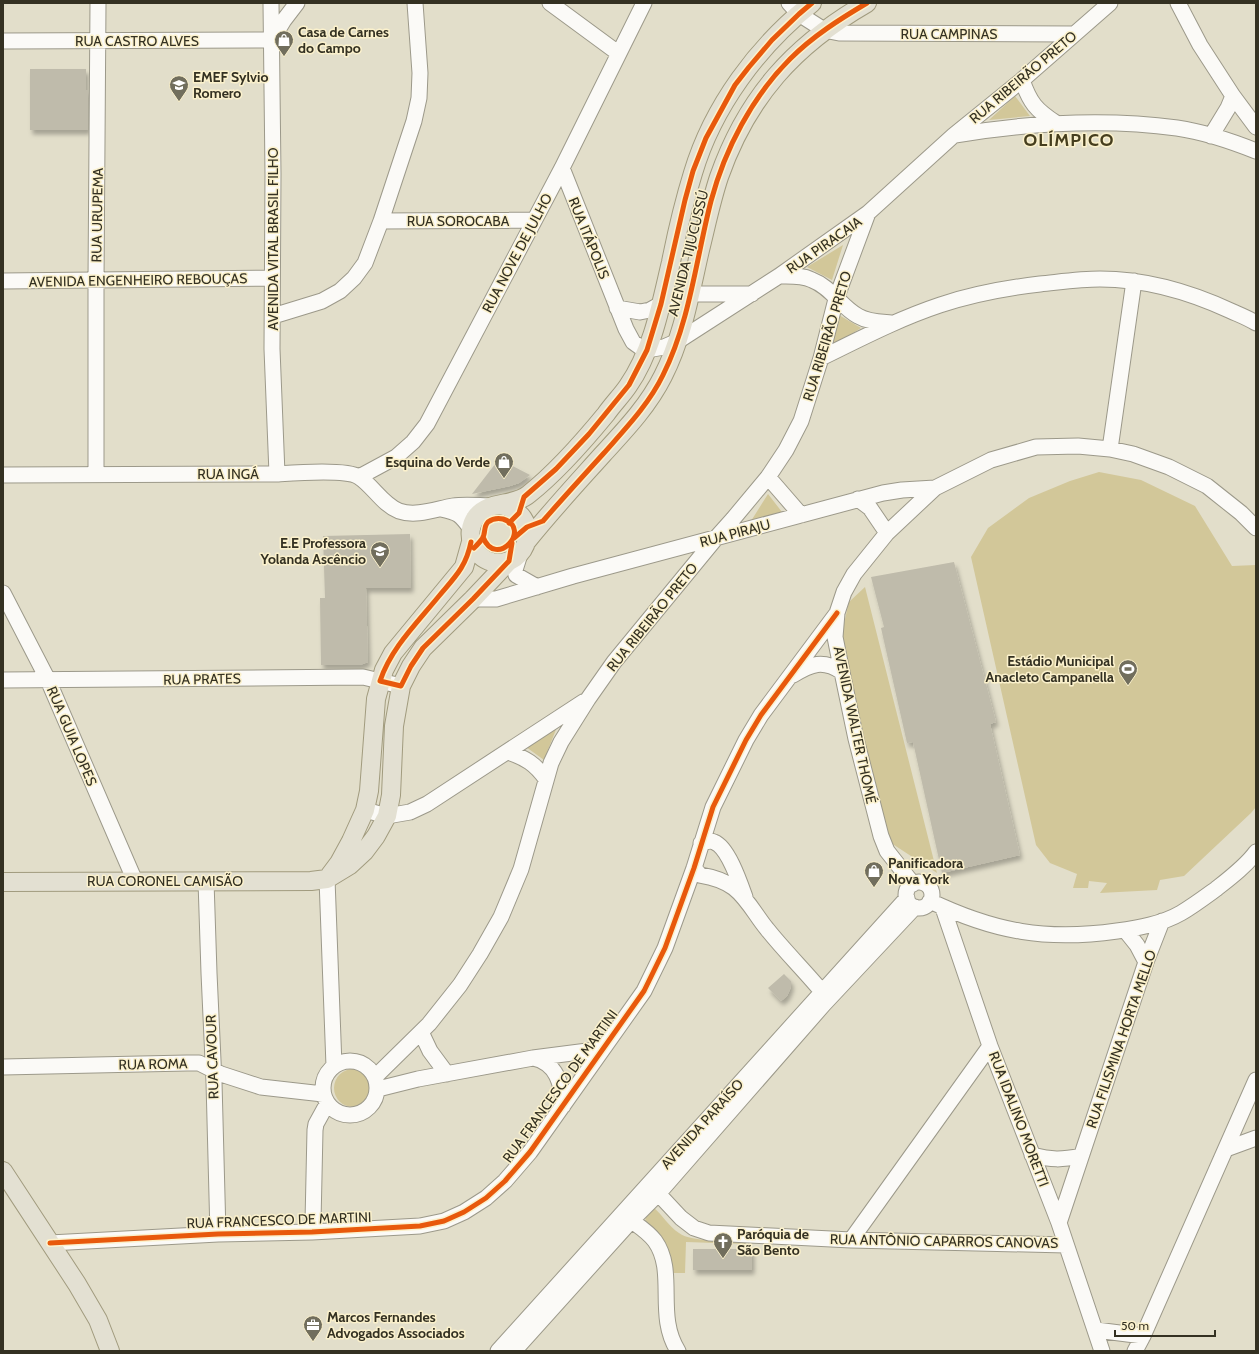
<svg xmlns="http://www.w3.org/2000/svg" width="1259" height="1354" font-family="Cabin,sans-serif">
	<style>
		.green { fill: #d2c799 }
		.building { fill: #bfbbab; filter: url(#shadow) }
		.lines { fill: none; stroke-linecap: round; stroke-linejoin: round }
		.minor-casing { stroke: #9c998a; stroke-width: 17 }
		.major-casing { stroke: #a19b7e; stroke-width: 20 }
		.minor { stroke: #fbfaf7; stroke-width: 15 }
		.major { stroke: #e3e0d2; stroke-width: 18 }
		.cycleway-casing { stroke: #fbf1cc; stroke-width: 8 }
		.cycleway { stroke: #e8590c; stroke-width: 5 }
		.labels { text-anchor: middle; dominant-baseline: central; stroke-width: 3; stroke-linejoin: round; paint-order: stroke }
		.poi-label { font-size: 14px; font-weight: bold; fill: #343122; stroke: #fbf1cc; text-anchor: start }
		.street-label { font-size: 14px; fill: #343122; stroke: #fbf1cc }
		.district-label { font-size: 18px; font-weight: bold; letter-spacing: 1px; fill: #463e1e; stroke: #fbf1cc }
	</style>
	<defs>
		<filter id="shadow"><feDropShadow dx="2.5" dy="4.5" stdDeviation="2" flood-color="#0004"/></filter>
	</defs>
	<rect width="100%" height="100%" fill="#e2deca"/>
	<!-- green -->
	<path class="green" d="M1015 96 1030 116 989 120Z
		M843 245 832 280 807 267Z
		M839 315 861 328 831 347Z
		M1099 472 1141 480 1195 506 1232 566 1256 565V807L1251 813 1184 876 1160 880 1157 890 1100 893 1107 883 1089 881 1088 888H1073L1077 874 1050 863 1036 845 971 557 988 528 1029 498 1070 481Z
		M768 494 782 512 751 521Z
		M865 587 937 873 891 843 858 724 842 632 849 602Z
		M557 727 544 760 526 747Z
		M334 1088a19 19 0 1 1 38 0a19 19 0 1 1-38 0Z
		M653 1207C663 1215 668 1226 679 1233 692 1243 731 1240 749 1241L745 1244 686 1242 685 1273H673C671 1253 656 1238 645 1222L647 1212Z"/>
	<!-- building -->
	<path class="building" d="M30 69H86V90H88V130H30Z
		M499 459 530 475 519 483 510 486 472 494Z
		M410 534 411 588H366L368 662 360 665H321L320 598H325L323 536Z
		M954 562 996 722 990 724 1020 855 942 873 913 742 907 743 881 628 884 627 871 577Z
		M784 974 791 981V987L787 996 781 1001 768 988Z
		M693 1249H752V1270H693Z"/>
	<g class="lines">
		<!-- minor casing -->
		<g class="minor-casing">
			<path id="minor" d="M271 3 273 174 272 349 277 474
				M550 3 618 53
				M789 3 799 14 824 30 839 33 1074 34
				M1178 3 1200 45 1233 96 1256 127
				M3 41 272 40 284 20 297 3
				M1022 80C1030 103 1036 110 1056 123
				M955 135C1028 123 1103 118 1177 128 1204 132 1231 141 1256 151
				M1211 136 1228 108 1233 96
				M562 168 626 329 633 342 640 347 647 350 664 347 678 341 779 276 868 213 954 135 1022 80 1110 3
				M381 221 534 220
				M779 276C790 276 802 275 812 280 831 287 841 307 858 316 868 322 880 322 891 323
				M3 281 272 278
				M617 308 640 312 650 310 668 300 690 294H752
				M273 316 322 301 340 291 354 278 365 263 381 221 414 121 419 98 420 73 415 3
				M821 358C860 339 898 319 940 305 973 294 1006 288 1040 284 1060 282 1080 279 1100 279 1146 279 1190 292 1231 311 1240 315 1248 318 1256 323
				M1110 449 1134 281
				M3 475 277 474C293 473 346 469 359 477 373 486 383 505 399 511 416 517 436 509 453 506 466 504 480 506 493 506
				M96 475V280L98 3
				M359 477 396 457 413 442 427 424 562 168 644 3
				M768 477 801 515
				M858 499 870 508 887 533
				M441 509C459 513 460 514 471 529
				M520 554 515 570 516 575 537 587
				M3 593 48 680 135 881
				M473 599H496L573 576 883 493 902 490 935 488
				M793 675C811 664 823 659 842 672
				M3 680 363 677 401 686
				M508 752C526 758 535 764 546 779
				M365 810 387 816 410 812 427 804 583 702
				M701 843C706 842 710 840 714 842 728 847 740 883 745 897
				M694 868 700 875C712 877 724 880 734 888 748 899 756 916 767 929 786 953 809 975 828 999
				M327 879 334 1066
				M206 881 209 973 214 1082 218 1234
				M906 895a13 13 0 1 1 26 0a13 13 0 1 1-26 0Z
				M913 884 887 851 881 836 856 739 842 672 835 637 837 613 844 592 854 574 887 533 935 488 991 460 1036 447 1078 446 1110 449 1133 454 1169 467 1207 486 1241 513 1256 528
				M930 901C995 932 1046 941 1117 931 1138 928 1162 924 1181 913 1193 906 1205 897 1216 889 1230 878 1246 866 1256 852
				M943 908 990 1046 1059 1223 1102 1351
				M1125 930 1137 945 1146 962
				M421 1032 430 1051 447 1074
				M533 1058C557 1063 562 1084 563 1106
				M323 1088a27 27 0 1 1 54 0a27 27 0 1 1-54 0Z
				M3 1067 187 1063H199L221 1074 261 1087 323 1094
				M375 1077 429 1024 460 985 480 954 501 917 521 869 551 763 561 742 588 699 614 662 716 538 733 519 768 477 786 450 801 421 821 358 836 299 868 213
				M378 1089 418 1079 533 1058 603 1049
				M1226 1149 1256 1138
				M1032 1155C1052 1160 1061 1160 1081 1156
				M652 1187 681 1218 694 1228 709 1233 851 1240 1066 1245
				M624 1215C635 1224 647 1230 655 1241 677 1272 655 1315 678 1351
				M313 1222 315 1130 316 1124 327 1104
				M1059 1223 1146 962 1162 921
				M851 1240 990 1046
				M50 1243 218 1234 312 1232 420 1226 444 1221 464 1212 486 1198 505 1181 530 1152 644 991 665 948 694 868 713 807 746 740 761 715 837 613
				M1096 1330 1143 1336
				M498 1351 907 898
				M514 1351 631 1221 658 1194 824 1004 915 907
				M1135 1351 1143 1336 1256 1080"/>
		</g>
		<!-- major casing -->
		<g class="major-casing">
			<path id="major" d="M500 505C545 513 529 570 492 562 473 557 464 534 476 517 488 500 514 507 529 494 558 471 583 442 606 414 613 404 622 395 628 386 653 350 661 304 671 262 677 232 684 202 693 173 713 106 758 46 812 3
				M527 541C551 511 577 483 603 454 625 430 648 406 663 376 683 337 690 293 700 250 706 226 711 201 719 177 747 97 794 45 867 3
				M330 875 339 863 351 841 365 810 369 791 376 699 384 670 393 653 464 567 471 542
				M3 882 311 881 327 879 350 865 364 852 376 836 387 816 391 795 394 726 401 686 411 666 423 648 473 599 509 561
				M3 1171 77 1284 98 1320 110 1351"/>
		</g>
		<!-- minor -->
		<use href="#minor" class="minor"/>
		<!-- major -->
		<use href="#major" class="major"/>
		<!-- cycleway casing -->
		<g class="cycleway-casing">
			<path id="cycleway" d="M509 523 519 513 524 497 556 469 589 434 629 385 647 350 661 304 685 200 693 171 706 138 735 85 749 67 772 40 799 14 812 3
				M514 538 527 527 543 521C563 498 584 475 604 453 626 428 649 404 663 375 690 321 696 259 711 201 725 149 752 97 790 59 813 36 840 19 867 3
				M471 542C466 567 455 577 439 596 417 623 391 648 380 681L401 686 411 666 423 648 473 599 509 561 512 543
				M474 548C477 545 480 542 482 539 486 534 483 527 488 522 492 519 498 518 503 519 533 528 496 570 483 537
				M50 1243 218 1234 312 1232 420 1226 444 1221 464 1212 486 1198 505 1181 530 1152 644 991 665 948 694 868 713 807 746 740 761 715 837 613"/>
		</g>
		<!-- cycleway -->
		<use href="#cycleway" class="cycleway"/>
	</g>
	<!-- icons -->
	<defs>
		<g id="shop-pin" transform="scale(1)"><path d="M0 17L-7.5 6A9.5 9.5 0 1 1 7.5 6Z" fill="#716e5d" stroke="#fbf1cc"/><path d="M-5-2.5h2.3a2.7 3.5 0 0 1 5.4 0H5L5.5 6h-11ZM-1.5-2.5h3a1.5 2.3 0 0 0-3 0Z" fill="#fff"/></g>
		<g id="school-pin" transform="scale(1)"><path d="M0 17L-7.5 6A9.5 9.5 0 1 1 7.5 6Z" fill="#716e5d" stroke="#fbf1cc"/><path d="M0-5L7-2L0 1L-7-2ZM-4 1L0 2.5L4 1V4Q0 6-4 4Z" fill="#fff"/></g>
		<g id="stadium-pin" transform="scale(1)"><path d="M0 17L-7.5 6A9.5 9.5 0 1 1 7.5 6Z" fill="#716e5d" stroke="#fbf1cc"/><path d="M0-5a6.5 5 0 1 0 0 10a6.5 5 0 1 0 0-10ZM-3.5-1.8h7v3.6h-7Z" fill="#fff"/></g>
		<g id="church-pin" transform="scale(1)"><path d="M0 17L-7.5 6A9.5 9.5 0 1 1 7.5 6Z" fill="#716e5d" stroke="#fbf1cc"/><path d="M-1.2-6h2.4v3.5h3.3v2.4h-3.3V6h-2.4V-.1h-3.3v-2.4h3.3Z" fill="#fff"/></g>
		<g id="office-pin" transform="scale(1)"><path d="M0 17L-7.5 6A9.5 9.5 0 1 1 7.5 6Z" fill="#716e5d" stroke="#fbf1cc"/><path d="M-6-3h4V-5.5h4V-3h4V5H-6ZM-1-4.5V-3h2v-1.5ZM-6 0V1H6V0Z" fill="#fff"/></g>
	</defs>
	<g fill-rule="evenodd">
		<use href="#shop-pin" x="284" y="40"/>
		<use href="#school-pin" x="179" y="85"/>
		<use href="#shop-pin" x="504" y="462"/>
		<use href="#school-pin" x="380" y="551"/>
		<use href="#stadium-pin" x="1128" y="669"/>
		<use href="#shop-pin" x="874" y="871"/>
		<use href="#church-pin" x="723" y="1242"/>
		<use href="#office-pin" x="313" y="1325"/>
	</g>
	<g class="labels">
		<!-- poi labels -->
		<g class="poi-label">
			<text x="298" y="32">Casa de Carnes<tspan x="298" dy="16">do Campo</tspan></text>
			<text x="193" y="77">EMEF Sylvio<tspan x="193" dy="16">Romero</tspan></text>
			<text x="490" y="462" text-anchor="end">Esquina do Verde</text>
			<text x="366" y="543" text-anchor="end">E.E Professora<tspan x="366" dy="16">Yolanda Ascêncio</tspan></text>
			<text x="1114" y="661" text-anchor="end">Estádio Municipal<tspan x="1114" dy="16">Anacleto Campanella</tspan></text>
			<text x="888" y="863">Panificadora<tspan x="888" dy="16">Nova York</tspan></text>
			<text x="737" y="1234">Paróquia de<tspan x="737" dy="16">São Bento</tspan></text>
			<text x="327" y="1317">Marcos Fernandes<tspan x="327" dy="16">Advogados Associados</tspan></text>
		</g>
		<!-- street labels -->
		<g class="street-label">
			<text x="949" y="34">RUA CAMPINAS</text>
			<text x="137" y="41">RUA CASTRO ALVES</text>
			<text transform="translate(1023 77) rotate(-40)">RUA RIBEIRÃO PRETO</text>
			<text transform="translate(97 215) rotate(-89)">RUA URUPEMA</text>
			<text x="458" y="221">RUA SOROCABA</text>
			<text transform="translate(589 238) rotate(68)">RUA ITÁPOLIS</text>
			<text transform="translate(273 239) rotate(-90)">AVENIDA VITAL BRASIL FILHO</text>
			<text transform="translate(824 245) rotate(-35)">RUA PIRACAIA</text>
			<text transform="translate(517 253) rotate(-62)">RUA NOVE DE JULHO</text>
			<text transform="translate(688 253) rotate(-76)">AVENIDA TIJUCUSSÚ</text>
			<text transform="translate(138 280) rotate(-1)">AVENIDA ENGENHEIRO REBOUÇAS</text>
			<text transform="translate(827 336) rotate(-73)">RUA RIBEIRÃO PRETO</text>
			<text x="228" y="474">RUA INGÁ</text>
			<text transform="translate(735 533) rotate(-15)">RUA PIRAJU</text>
			<text transform="translate(652 617) rotate(-51)">RUA RIBEIRÃO PRETO</text>
			<text transform="translate(202 679) rotate(-1)">RUA PRATES</text>
			<text transform="translate(855 725) rotate(78)">AVENIDA WALTER THOMÉ</text>
			<text transform="translate(72 736) rotate(67)">RUA GUIA LOPES</text>
			<text x="165" y="881">RUA CORONEL CAMISÃO</text>
			<text transform="translate(1121 1039) rotate(-71)">RUA FILISMINA HORTA MELLO</text>
			<text transform="translate(212 1057) rotate(-92)">RUA CAVOUR</text>
			<text transform="translate(153 1064) rotate(-1)">RUA ROMA</text>
			<text transform="translate(560 1086) rotate(-54)">RUA FRANCESCO DE MARTINI</text>
			<text transform="translate(1019 1119) rotate(69)">RUA IDALINO MORETTI</text>
			<text transform="translate(702 1124) rotate(-48)">AVENIDA PARAÍSO</text>
			<text transform="translate(279 1220) rotate(-2)">RUA FRANCESCO DE MARTINI</text>
			<text transform="translate(944 1241) rotate(1)">RUA ANTÔNIO CAPARROS CANOVAS</text>
		</g>
		<!-- district labels -->
		<g class="district-label">
			<text x="1069" y="140">OLÍMPICO</text>
		</g>
	</g>
	<!-- border -->
	<rect width="1259" height="1354" fill="none" stroke="#343122" stroke-width="8"/>
	<!-- scale -->
	<path d="M1115 1330v6h100v-6" fill="none" stroke="#343122" stroke-width="2"/>
	<text x="1121" y="1330" font-size="12" fill="#343122" stroke="#fbf1cc" stroke-width="3" paint-order="stroke">50 m</text>
</svg>
